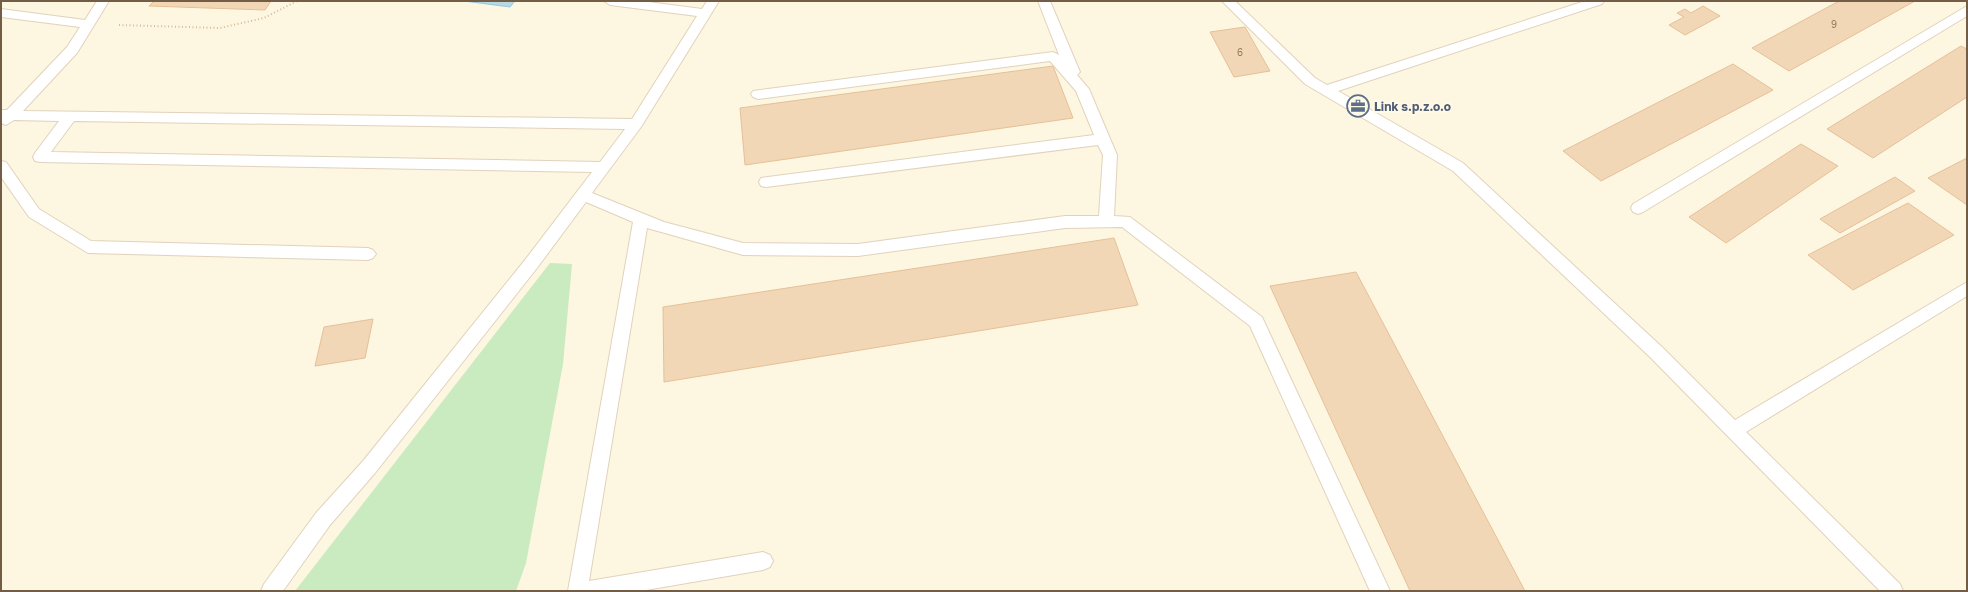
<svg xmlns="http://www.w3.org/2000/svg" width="1968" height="592" font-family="'Golos Text',sans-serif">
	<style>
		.green { fill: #caeabf }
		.water { fill: #b5d8e6; stroke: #9bc6d8 }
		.building { fill: #f2d7b7; stroke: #e5c097 }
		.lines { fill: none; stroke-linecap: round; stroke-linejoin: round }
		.service-casing { stroke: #e1d2bc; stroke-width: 2 }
		.path { stroke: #d7bb9b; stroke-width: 2; stroke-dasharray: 1 2.5; stroke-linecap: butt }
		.service { fill: #fff; fill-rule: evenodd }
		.labels { text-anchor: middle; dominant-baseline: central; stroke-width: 4; stroke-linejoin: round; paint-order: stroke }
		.number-label { font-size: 10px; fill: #947c63 }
		.service-label { font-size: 12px; font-weight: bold; fill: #4e5e75; stroke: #fff9e7; text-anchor: start }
	</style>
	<rect width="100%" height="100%" fill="#fdf6e0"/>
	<!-- green -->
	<path class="green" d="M550 263 572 264 563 364 526 563 516 591H295Z"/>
	<!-- water -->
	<path class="water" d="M464 1H515L510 7Z"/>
	<!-- building -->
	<path class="building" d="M154 1H271L265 10 149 6Z
		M1839 1H1915L1789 71 1752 48Z
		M1703 6 1720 16 1685 35 1669 25 1684 17 1677 13 1685 9 1691 13Z
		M1245 27 1270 71 1234 77 1210 32Z
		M1961 46 1967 49V97L1873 158 1827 129Z
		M1733 64 1773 90 1601 181 1563 151Z
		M1053 66 1073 118 745 165 740 108Z
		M1801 144 1838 166 1726 243 1689 217Z
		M1967 158V205L1928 178Z
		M1895 177 1915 191 1840 233 1820 219Z
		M1908 203 1954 235 1853 290 1808 255Z
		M1114 238 1138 305 664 382 663 307Z
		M1356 272 1525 591H1410L1270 286Z
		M373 319 365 358 315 366 324 327Z"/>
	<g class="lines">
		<!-- service casing -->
		<g class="service-casing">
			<path id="service" d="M97 1H109L77 53 23 111 632 119 697 16 610 5 604 1H641L702 9 707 1H719L641 127 592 193 664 222 743 243 858 244 1065 216H1099L1103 155 1098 145 766 187 761 186 759 182 761 178 1094 135 1076 91 1050 61 758 99 753 97 751 94 753 91 1053 52 1059 55 1038 1H1050L1080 72 1077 75 1089 89 1117 155 1114 216 1130 217 1262 317 1390 591H1370L1250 326 1122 227 1065 228 858 256 743 255 647 228 589 581 763 552 770 555 773 561 770 567 763 570 640 591H568L633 222 586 202 537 268 375 473 330 525 283 591H261L264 584 316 513 363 461 525 260 592 172 40 162 35 161 33 157 35 153 59 121 14 120 6 125 1 123V110H7L67 47 80 27 1 17V9L85 20ZM74 121 625 129 600 162 51 152Z
				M1222 1H1235L1315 78 1327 85 1585 1H1604L1602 4 1338 91 1463 163 1662 347 1735 420 1967 282V296L1746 432 1900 584 1903 591H1880L1650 357 1453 171 1305 84Z
				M1967 6V16L1643 212 1638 214 1633 212 1631 208 1633 204Z
				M1 161 6 162 39 209 91 241 368 248 373 250 376 254 373 258 368 260 88 253 29 217 1 177Z"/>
		</g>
		<!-- path -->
		<path class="path" d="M119 25 220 28 264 18 297 1"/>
		<!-- service -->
		<use href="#service" class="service"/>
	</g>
	<!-- icons -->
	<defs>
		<g id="office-ring" transform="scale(1.15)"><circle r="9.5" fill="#fff9e7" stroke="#5c6f8a" stroke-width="1.5"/><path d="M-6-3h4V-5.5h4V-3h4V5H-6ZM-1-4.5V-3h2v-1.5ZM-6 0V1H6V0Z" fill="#5c6f8a"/></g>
	</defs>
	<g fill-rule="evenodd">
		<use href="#office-ring" x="1358" y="106"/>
	</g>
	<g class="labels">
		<!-- number labels -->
		<g class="number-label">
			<text x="1834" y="24">9</text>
			<text x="1240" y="52">6</text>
		</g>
		<!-- service labels -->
		<g class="service-label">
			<text x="1374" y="106">Link s.p.z.o.o</text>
		</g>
	</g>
	<!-- border -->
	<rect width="1968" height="592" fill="none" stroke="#745d47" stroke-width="4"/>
</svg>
